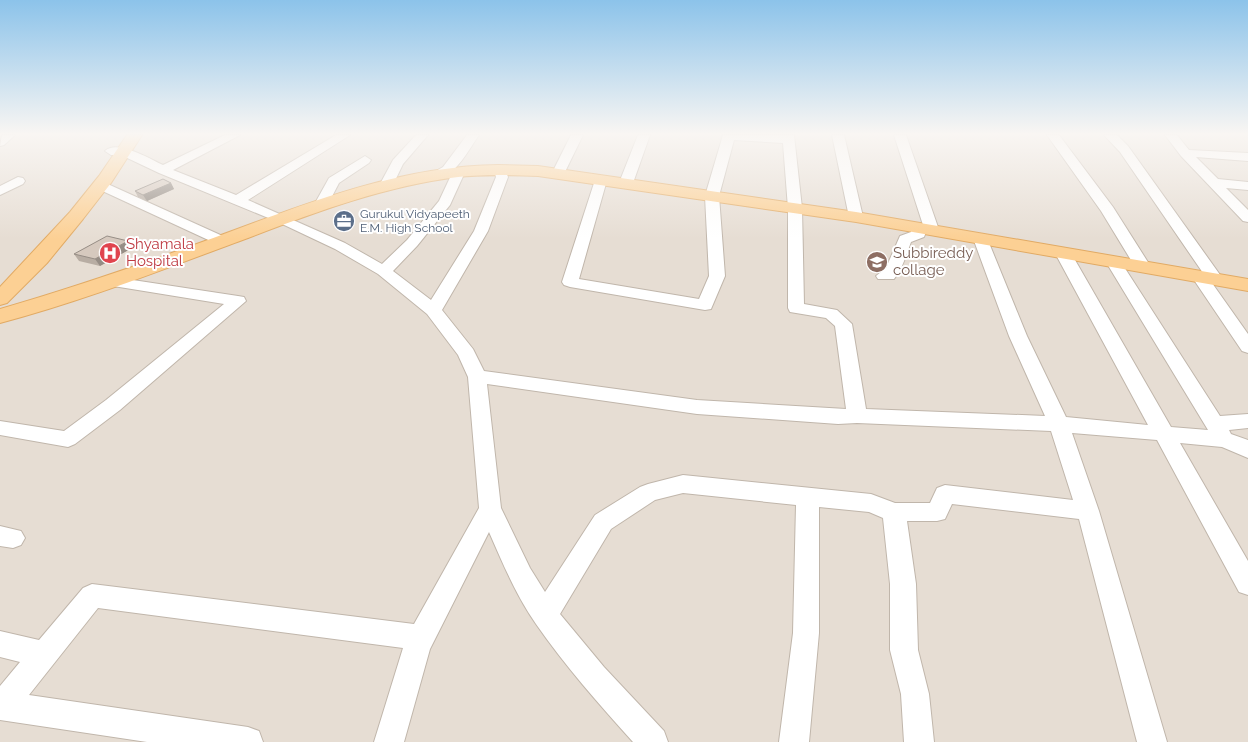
<svg xmlns="http://www.w3.org/2000/svg" width="1248" height="742" font-family="Raleway,sans-serif">
	<style>
		.residential { fill: #e6ddd3 }
		.lines { fill: none; stroke-linecap: round; stroke-linejoin: round }
		.minor-casing { stroke: #c0b6ab; stroke-width: 2 }
		.major-casing { stroke: #e1aa64; stroke-width: 2 }
		.minor { fill: #fff; fill-rule: evenodd }
		.major { fill: #fcd094; fill-rule: evenodd }
		.wall { fill: #b8ada3 }
		.shaded-wall { fill: #968d85 }
		.building { fill: #d6c9be; stroke: #968d85 }
		.labels { text-anchor: middle; dominant-baseline: central; stroke-width: 4; stroke-linejoin: round; paint-order: stroke }
		.far-service-label { font-size: 12px; fill: #4e5e75; stroke: #fff; text-anchor: start }
		.health-label { font-size: 15px; fill: #be3a42; stroke: #fff; text-anchor: start }
		.education-label { font-size: 15px; fill: #785e54; stroke: #fff; text-anchor: start }
	</style>
	<rect width="100%" height="100%" fill="#f2ece5"/>
	<!-- residential -->
	<path class="residential" d="M0 135H1248V742H0Z"/>
	<g class="lines">
		<!-- minor casing -->
		<g class="minor-casing">
			<path id="minor" d="M2 135H15L4 145 0 146Z
				M225 135H240L173 170 236 195 336 135H350L248 200 345 243 382 264 407 240 439 201 454 169H464L465 172 450 205 417 246 393 271 431 300 474 231 496 177 494 170 496 167H504L508 177 488 231 442 310 473 349 484 371 697 400 846 409 835 326 826 318 790 312 788 308V208L783 143 734 140 719 196 725 276 711 309 705 310 570 287 564 285 562 282 595 180 601 176 607 180 579 279 699 299 709 276 705 196 723 135H794L802 208 804 304 837 310 852 324 866 409 1045 416 1009 336 973 238 975 235H985L987 238 1027 336 1066 417 1148 425 1055 253 1058 250H1068L1071 253 1171 427 1208 430 1106 262 1109 259H1119L1220 416 1248 414V428L1229 430 1231 434 1248 440V458L1222 447 1180 443 1248 561V595L1239 592 1157 440 1072 433 1099 511 1167 742H1137L1079 519 952 504 945 519 937 521H907L916 584 918 650 929 694 934 742H904L901 694 890 650V584L883 518 869 512 819 507V633L809 742H779L793 633 796 505 683 493 655 500 611 529 560 614 604 667 664 731 668 742H633C599 704 565 666 536 624 516 595 503 564 489 532L430 649 404 742H374L403 648 98 608 29 695 248 727 259 731 263 742H147L0 720V686L20 662 0 657V631L39 640 83 588 92 584 414 624 479 508 468 377 458 355 427 314 378 274 335 249 278 222 159 173 121 155H111L105 151C117 139 150 159 163 165ZM487 384 697 414 838 424 857 423 1051 431 1073 500 945 485 937 488 930 503H895L871 494 683 475 648 484 640 487 595 515 545 592 530 568 501 508Z
				M416 135H428L403 164 391 189H381L379 186 393 160Z
				M467 135H479C468 150 453 183 430 178L429 175 443 167Z
				M571 135H583L563 176H553L552 173Z
				M638 135H650L633 183 631 186H621L619 183Z
				M832 135H844L863 217 861 220H851L849 217Z
				M894 135H906L939 230 937 233 932 234 926 232 924 237 911 242C906 255 903 268 894 279H878L876 276 886 268 900 236 911 232 913 225H923Z
				M1047 135H1059L1113 207 1151 267 1149 270H1137L1101 211Z
				M1104 135H1117L1128 146 1223 279 1221 282 1212 283 1248 334V353L1242 351 1192 277 1194 274 1203 273 1120 152Z
				M1165 135H1177L1189 150 1248 153V161L1196 157 1218 179 1248 182V190L1226 188 1248 210V222L1243 221 1181 156Z
				M365 156 371 160 369 163 339 183 326 208H316L314 205 329 178Z
				M18 177 23 178 25 181 23 184 0 195V186Z
				M101 181 227 238 229 241 227 244H217L96 188 94 185Z
				M113 277 238 296 244 297 246 301 120 410 75 444 68 447 0 435V421L64 431 106 400 224 304 107 285 105 282 107 279Z
				M0 526 21 531 25 538 21 545 13 548 0 546Z"/>
		</g>
		<!-- major casing -->
		<g class="major-casing">
			<path id="major" d="M127 135H142L111 183 83 219 47 263 7 303 0 305V287L70 212 99 176Z
				M498 165 538 166 856 212 1248 279V291L856 222 538 176C512 175 485 174 458 177 385 186 316 212 248 238 166 268 84 301 0 323V309C73 288 145 263 216 237 307 203 400 166 498 165Z"/>
		</g>
		<!-- minor -->
		<use href="#minor" class="minor"/>
		<!-- major -->
		<use href="#major" class="major"/>
	</g>
	<!-- wall -->
	<path class="wall" d="M171 183 174 189 147 201 138 197 135 191Z
		M132 248 100 266 79 261 74 254Z"/>
	<!-- shaded-wall -->
	<path class="shaded-wall" d="M171 183 174 189 147 201 143 195Z
		M128 241 132 248 100 266 95 259Z"/>
	<!-- building -->
	<path class="building" d="M163 179 171 183 143 195 135 191Z
		M107 236 128 241 95 259 74 254Z"/>
	<!-- sky -->
	<linearGradient id="sky" x2="0" y2="1"><stop stop-color="#8cc3ea"/><stop offset="0.56" stop-color="#f9f6f3"/><stop offset="1" stop-color="#f9f6f3" stop-opacity="0"/></linearGradient>
	<rect width="1248" height="239" fill="url(#sky)"/>
	<!-- icons -->
	<defs>
		<g id="office-disc" transform="scale(1.125)"><circle r="9.5" fill="#5c6f8a" stroke="#fff"/><path d="M-6-3h4V-5.5h4V-3h4V5H-6ZM-1-4.5V-3h2v-1.5ZM-6 0V1H6V0Z" fill="#fff"/></g>
		<g id="hospital-disc" transform="scale(1.125)"><circle r="9.5" fill="#e0444e" stroke="#fff"/><path d="M-5-5h3v3.5h4V-5h3V5h-3V1.5h-4V5h-3Z" fill="#fff"/></g>
		<g id="university-disc" transform="scale(1.125)"><circle r="9.5" fill="#8d6e63" stroke="#fff"/><path d="M0-5L7-2L0 1L-7-2ZM-4 1L0 2.5L4 1V4Q0 6-4 4Z" fill="#fff"/></g>
	</defs>
	<g fill-rule="evenodd">
		<use href="#office-disc" x="344" y="221"/>
		<use href="#hospital-disc" x="110" y="253"/>
		<use href="#university-disc" x="877" y="262"/>
	</g>
	<g class="labels">
		<!-- far-service labels -->
		<g class="far-service-label">
			<text x="360" y="214">Gurukul Vidyapeeth<tspan x="360" dy="14">E.M. High School</tspan></text>
		</g>
		<!-- health labels -->
		<g class="health-label">
			<text x="126" y="244">Shyamala<tspan x="126" dy="17">Hospital</tspan></text>
		</g>
		<!-- education labels -->
		<g class="education-label">
			<text x="893" y="253">Subbireddy<tspan x="893" dy="17">collage</tspan></text>
		</g>
	</g>
</svg>
